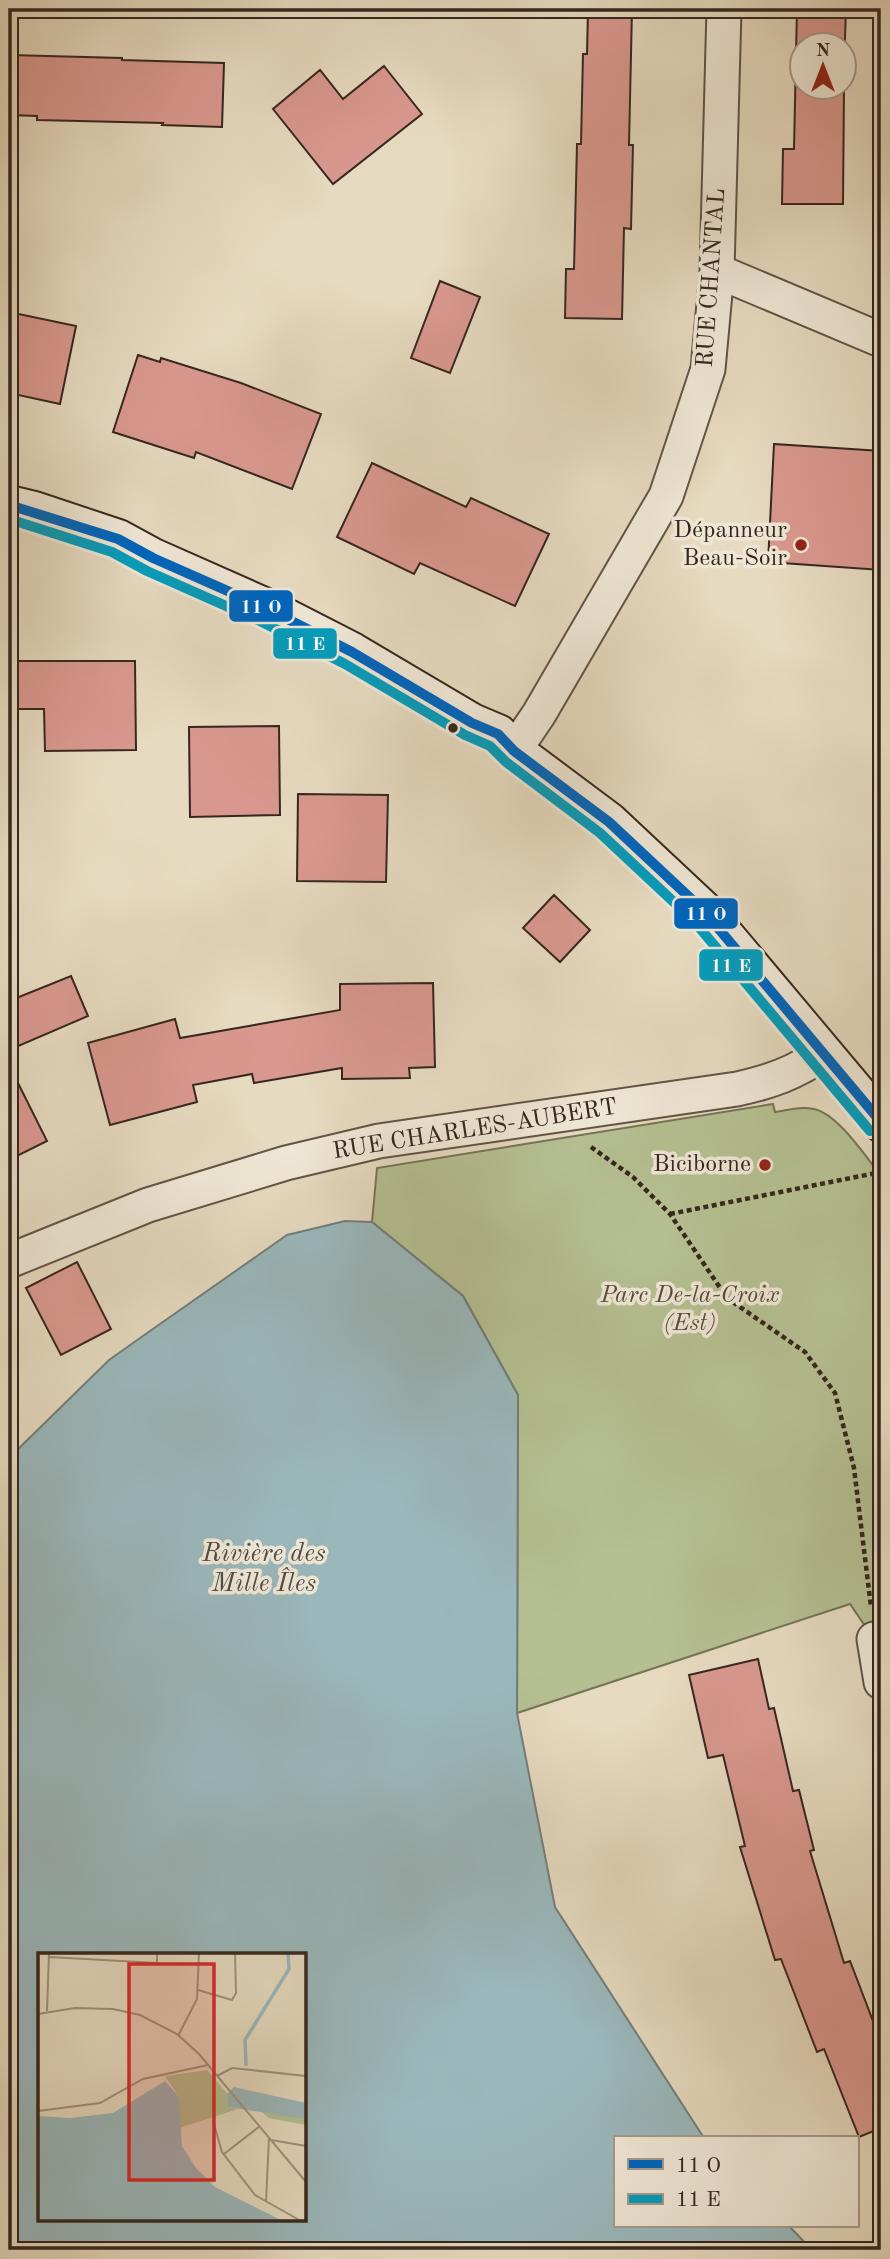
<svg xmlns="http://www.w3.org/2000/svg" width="890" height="2259" font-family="'Old Standard TT',serif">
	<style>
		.green { fill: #b5c092; stroke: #767458; stroke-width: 2 }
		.water { fill: #9ab8bc; stroke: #727e7d; stroke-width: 2; fill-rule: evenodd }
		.building { fill: #d9988f; stroke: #36271e; stroke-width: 2 }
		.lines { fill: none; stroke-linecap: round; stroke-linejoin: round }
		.street-casing { stroke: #625446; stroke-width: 37 }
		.secondary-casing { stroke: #36271e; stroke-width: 42 }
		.path { stroke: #36271e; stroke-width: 4.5; stroke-dasharray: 5 3.5; stroke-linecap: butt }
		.street { stroke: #efe7d6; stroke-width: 33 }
		.secondary { stroke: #efe7d6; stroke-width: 38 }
		.bus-1-casing { stroke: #efe7d6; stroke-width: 16 }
		.bus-2-casing { stroke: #efe7d6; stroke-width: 16 }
		.bus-1 { stroke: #0065bd; stroke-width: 10 }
		.bus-2 { stroke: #059cbc; stroke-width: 10 }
		.poi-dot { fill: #8f2418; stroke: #efe7d6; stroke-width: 2.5 }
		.bus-dot { fill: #36271e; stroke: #efe7d6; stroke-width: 2.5 }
		.labels { text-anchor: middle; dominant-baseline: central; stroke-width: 7; stroke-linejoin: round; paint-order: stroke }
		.street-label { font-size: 24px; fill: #36271e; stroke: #efe7d6 }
		.poi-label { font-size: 24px; fill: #36271e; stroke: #efe7d6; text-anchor: end }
		.park-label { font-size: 24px; font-style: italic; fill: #564d3b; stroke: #efe7d6 }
		.water-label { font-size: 26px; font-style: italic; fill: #4f4b46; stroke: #efe7d6 }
		.inset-river { fill: none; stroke: #9ab8bc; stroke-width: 3.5 }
		.inset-road { fill: none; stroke: #a0927f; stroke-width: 2 }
		.view { fill: #d62828; fill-opacity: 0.15; stroke: #d62828; stroke-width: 3.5 }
		.inset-edge { fill: none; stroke: #36271e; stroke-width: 3.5 }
		.line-badge { stroke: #efe7d6; stroke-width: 2.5 }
		.badge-label { font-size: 19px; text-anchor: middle; font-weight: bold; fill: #fff }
	</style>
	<rect width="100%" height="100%" fill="#e6dac0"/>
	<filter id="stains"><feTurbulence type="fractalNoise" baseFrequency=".00286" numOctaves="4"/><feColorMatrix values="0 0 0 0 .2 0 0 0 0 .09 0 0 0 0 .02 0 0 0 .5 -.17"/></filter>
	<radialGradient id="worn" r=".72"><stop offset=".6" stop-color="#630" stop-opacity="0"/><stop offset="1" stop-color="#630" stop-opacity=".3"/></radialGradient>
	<!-- green -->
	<path class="green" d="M773 1104 775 1112C788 1110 801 1106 814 1109 838 1114 866 1157 881 1176V1636L874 1639 850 1604 517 1713 518 1395 463 1296 372 1222 377 1168Z"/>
	<!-- water -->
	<path class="water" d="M345 1221 372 1222 463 1296 518 1395 517 1713 555 1907 704 2138H615V2226H789L812 2250H9V1458L109 1360 150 1331 287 1235ZM40 1954H304V2219H40Z"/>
	<!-- building -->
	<path class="building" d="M588 9H632L629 145H633L631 229 624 228 622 319 565 318 566 269H574L577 144H581L583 54H587Z
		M797 9H846L844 68V46H802V88H844L843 204H782L783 149H794Z
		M9 55 122 58V60L224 63 222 127 162 125 163 123 37 120V116L9 115Z
		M384 66 422 114 333 184 273 109 320 70 343 99Z
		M440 281 480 297 450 373 411 358Z
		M9 312 76 326 60 404 9 393Z
		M138 355 160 362 161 358 241 383 321 414 292 489 196 452 194 458 113 432Z
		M774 444 881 451V570L768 562Z
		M372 463 466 507 471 498 549 534 515 606 420 563 414 574 337 537Z
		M9 661H135L136 750 45 751 44 709H9Z
		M279 726 280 815 190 817 189 727Z
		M298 794 388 795 386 882 297 881Z
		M554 895 590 930 560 962 523 928Z
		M71 976 88 1016 9 1050V1001Z
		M433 983 435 1067 409 1068 410 1078 342 1079V1068L254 1083 252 1074 193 1085 197 1102 110 1125 88 1043 175 1019 180 1038 340 1010V984Z
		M9 1065 47 1141 9 1160Z
		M77 1262 111 1329 61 1355 26 1288Z
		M758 1659 769 1709 774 1708 793 1791 799 1790 814 1850 810 1851 844 1963 850 1961 881 2042V2128L859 2137 824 2049 817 2052 781 1959 775 1960 740 1847 745 1846 723 1755 708 1758 689 1675Z"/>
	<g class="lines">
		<!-- street casing -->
		<g class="street-casing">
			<path id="street" d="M717 271 881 340
				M514 751 539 714 666 496 708 369 717 271 724 9
				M9 1261 148 1205 286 1163 379 1141 737 1089C769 1082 796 1073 823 1053
				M874 1639 881 1682"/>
		</g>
		<!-- secondary casing -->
		<g class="secondary-casing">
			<path id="secondary" d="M9 505 34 511 118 539 153 558 266 608 352 652 472 723 498 734 514 751 609 822 703 910 881 1122"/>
		</g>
		<!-- path -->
		<path class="path" d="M591 1147 633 1177 670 1214 727 1298 805 1352 835 1393 854 1468 871 1607
			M670 1214 881 1172"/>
		<!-- street -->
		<use href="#street" class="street"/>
		<!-- secondary -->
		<use href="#secondary" class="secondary"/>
		<!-- bus-1 casing -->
		<g class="bus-1-casing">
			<path id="bus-1" d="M9 505 118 539 153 558 266 608 352 652 472 723 498 734 514 751 609 822 703 910 881 1122"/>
		</g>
		<!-- bus-2 casing -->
		<g class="bus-2-casing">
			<path id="bus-2" d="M9 519 112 552 147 571 260 621 345 664 465 735 490 746 506 762 600 833 693 920 870 1131"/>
		</g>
		<!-- bus-1 -->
		<use href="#bus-1" class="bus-1"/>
		<!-- bus-2 -->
		<use href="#bus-2" class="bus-2"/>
	</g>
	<!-- markers -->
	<g class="poi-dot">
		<circle cx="801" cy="545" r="7"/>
		<circle cx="765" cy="1165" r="7"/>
	</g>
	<circle class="bus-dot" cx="453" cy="728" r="6"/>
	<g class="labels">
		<!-- street labels -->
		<g class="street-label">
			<text transform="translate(712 278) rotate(-86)">RUE CHANTAL</text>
			<text transform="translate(475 1130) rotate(-9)">RUE CHARLES-AUBERT</text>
		</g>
		<!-- poi labels -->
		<g class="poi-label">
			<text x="787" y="531">Dépanneur<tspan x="787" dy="28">Beau-Soir</tspan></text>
			<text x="751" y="1165">Biciborne</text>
		</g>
		<!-- park labels -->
		<g class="park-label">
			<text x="690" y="1296">Parc De-la-Croix<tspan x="690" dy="28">(Est)</tspan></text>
		</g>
		<!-- water labels -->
		<g class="water-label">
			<text x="264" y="1554">Rivière des<tspan x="264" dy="30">Mille Îles</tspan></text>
		</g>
	</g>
	<!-- overview -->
	<g transform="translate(38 1953)">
		<rect width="268" height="268" fill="#e6dac0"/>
		<path d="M169 117 189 140 190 154 200 156 141 175V144L127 123ZM222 157 268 166V172L230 165Z" fill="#b5c092"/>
		<path d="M127 128 141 144 144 193 158 215 177 234 245 268H0V163L32 165 75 160ZM196 134 268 150V166L190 154 189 141Z" fill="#9ab8bc"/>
		<path class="inset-river" d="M208 113 207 87 251 16 250 0"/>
		<path class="inset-road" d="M11 4 119 10V0M160 37 194 47 198 40 197 0M9 58 11 0M0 61 37 55 75 56 102 62 139 81 161 101 268 229M140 83 159 46 161 0M179 123 194 115 268 123M0 158 62 150 105 126 170 112M175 168 184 199 217 242 263 268M233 187 268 193M186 201 222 173M228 249 231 184"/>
		<path class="view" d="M91 11H176V227H91Z"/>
		<rect width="268" height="268" class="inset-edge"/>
	</g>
	<g class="line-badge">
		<rect x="228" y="589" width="66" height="34" rx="7" fill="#0065bd"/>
		<rect x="272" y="627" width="66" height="33" rx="7" fill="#059cbc"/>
		<rect x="673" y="897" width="66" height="33" rx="7" fill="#0065bd"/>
		<rect x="698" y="948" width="66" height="34" rx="7" fill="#059cbc"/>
	</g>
	<g class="badge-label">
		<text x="261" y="613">11 O</text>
		<text x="305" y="650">11 E</text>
		<text x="706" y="920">11 O</text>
		<text x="731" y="972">11 E</text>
	</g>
	<!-- margin -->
	<rect width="890" height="2259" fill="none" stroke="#e6dac0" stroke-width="35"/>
	<rect x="10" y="10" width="869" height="2238" fill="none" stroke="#36271e" stroke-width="3.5"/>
	<rect x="18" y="18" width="855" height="2224" fill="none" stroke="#36271e" stroke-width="2"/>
	<!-- legend -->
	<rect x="614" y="2136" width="245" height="91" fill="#efe7d6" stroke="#a59a8c" stroke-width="2"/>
	<rect x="628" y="2159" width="35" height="10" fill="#0065bd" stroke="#a59a8c" stroke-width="2"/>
	<text x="676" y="2172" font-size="21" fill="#36271e">11 O</text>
	<rect x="628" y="2194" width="35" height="10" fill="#059cbc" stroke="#a59a8c" stroke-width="2"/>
	<text x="676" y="2206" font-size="21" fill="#36271e">11 E</text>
	<!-- north arrow -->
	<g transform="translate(823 66)"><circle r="33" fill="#efe7d6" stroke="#a59a8c" stroke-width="2"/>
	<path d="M0-5L12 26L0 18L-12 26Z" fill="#8f2418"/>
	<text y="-10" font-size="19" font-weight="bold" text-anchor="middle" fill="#36271e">N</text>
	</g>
	<rect width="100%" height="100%" filter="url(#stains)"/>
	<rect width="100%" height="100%" fill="url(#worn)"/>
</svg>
